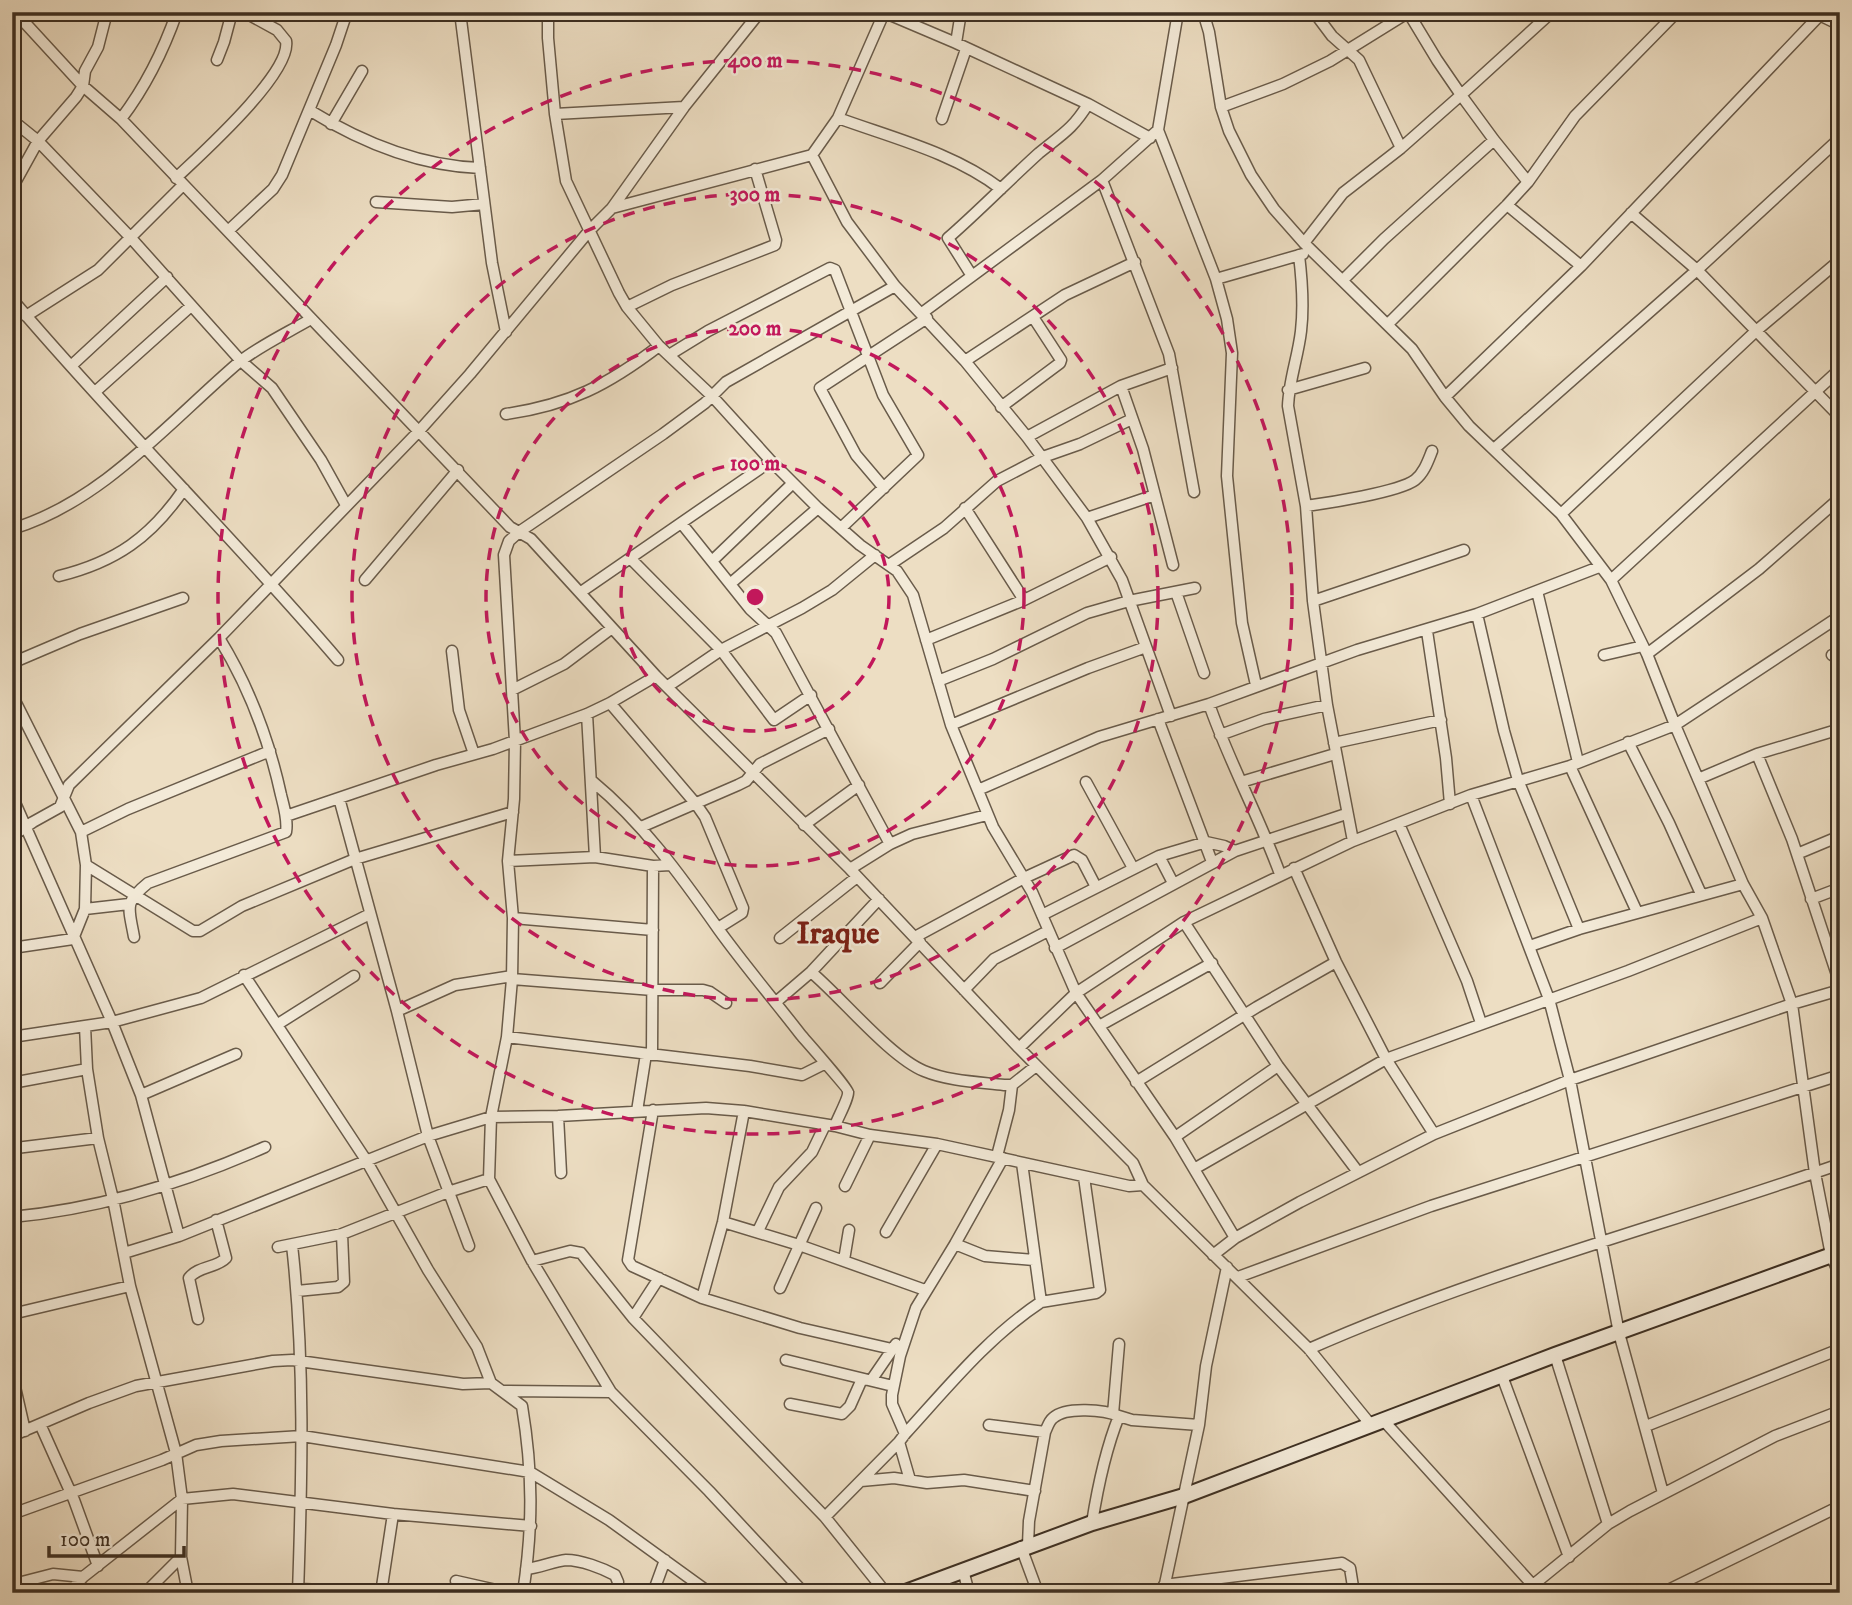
<svg xmlns="http://www.w3.org/2000/svg" width="1852" height="1605" font-family="'IM FELL DW Pica',serif">
	<style>
		.lines { fill: none; stroke-linecap: round; stroke-linejoin: round }
		.street-casing { stroke: #695b4a; stroke-width: 13 }
		.secondary-casing { stroke: #3d2f22; stroke-width: 18 }
		.street { stroke: #f3ead8; stroke-width: 10 }
		.secondary { stroke: #f3ead8; stroke-width: 14 }
		.ring { fill: none; stroke: #c2185b; stroke-width: 3.5; stroke-dasharray: 12 9 }
		.labels { text-anchor: middle; dominant-baseline: central; stroke-width: 5; stroke-linejoin: round; paint-order: stroke }
		.district-label { font-size: 32px; font-weight: bold; fill: #7a1f14; stroke: #f3ead8 }
		.centre { fill: #c2185b; stroke: #f3ead8; stroke-width: 3.5 }
		.ring-label { font-size: 21px; text-anchor: middle; font-weight: bold; fill: #c2185b; stroke: #f3ead8; stroke-width: 5; stroke-linejoin: round; paint-order: stroke }
	</style>
	<rect width="100%" height="100%" fill="#eddec3"/>
	<filter id="stains"><feTurbulence type="fractalNoise" baseFrequency=".00286" numOctaves="4"/><feColorMatrix values="0 0 0 0 .2 0 0 0 0 .09 0 0 0 0 .02 0 0 0 .5 -.17"/></filter>
	<radialGradient id="worn" r=".72"><stop offset=".6" stop-color="#630" stop-opacity="0"/><stop offset="1" stop-color="#630" stop-opacity=".3"/></radialGradient>
	<g class="lines">
		<!-- street casing -->
		<g class="street-casing">
			<path id="street" d="M15 12 83 86 121 119 510 527 531 539 656 676 850 869 1019 1048 1133 1163 1143 1185 1309 1349 1371 1425
				M460 12 492 263 506 332
				M548 12V38L555 114 566 181 619 293 627 307 659 346 712 396 771 461 818 508 860 545 897 571 913 595 951 725 993 827 1032 892 1076 993 1175 1137 1235 1238
				M883 12 956 43 1088 104 1150 138
				M1178 12 1158 130 1216 279 1227 319 1232 353 1227 476 1242 623 1256 685
				M1203 12 1209 32 1221 107 1229 131 1251 175 1274 209 1304 243 1412 349 1445 397 1469 426 1561 514 1611 580 1647 654 1675 725 1743 884 1762 918 1792 1004 1815 1173 1831 1255 1840 1276
				M1314 12 1332 36 1359 60 1401 148
				M1815 13 1840 25
				M956 43 961 12
				M217 60 224 42 232 12
				M1221 107 1283 84 1330 61 1409 12
				M309 110C361 142 418 166 480 168
				M555 114 684 107
				M838 118C893 138 954 153 1001 189
				M121 119C146 86 163 52 177 12
				M942 119 966 49
				M12 120 38 141 131 238 241 361 272 388 321 460 346 505
				M331 124 362 71
				M812 155 847 222 895 286 965 361 1027 437 1087 518 1122 580 1171 716
				M176 178C200 155 292 73 286 41L277 30 244 12
				M1102 180 1169 354 1194 492
				M1528 182 1494 140 1461 95 1552 12
				M12 188 38 141 76 97 83 86 85 71 98 47 107 12
				M376 202 452 207 484 204
				M1507 205 1581 266
				M612 208 812 155 838 118 884 13
				M1631 213 1697 270 1840 417
				M228 231 273 189 282 175 336 45 347 12
				M1304 243 1343 193 1401 148 1461 95 1437 60 1408 12
				M1299 255C1302 280 1304 306 1301 331 1298 357 1289 380 1288 406L1306 506 1313 601 1327 705 1353 841
				M972 276 948 238C979 211 1008 181 1039 153 1061 135 1073 129 1088 104
				M1216 279 1303 254
				M1343 280 1384 239 1494 140
				M12 299C117 423 233 537 338 660
				M627 307 672 285 775 245 776 240 755 169
				M922 313 1102 180 1158 130
				M26 316 98 270 183 185
				M1388 324 1507 205 1528 182 1575 116 1677 12
				M669 355 708 331 830 268 835 270 883 395 918 455 841 528
				M965 361 1065 295 1135 262
				M71 366 167 277
				M1121 386 1143 449 1173 565
				M1288 390 1365 368
				M95 392 191 306
				M1445 397 1581 266 1820 15
				M1001 407 1060 363 1061 360 1033 317
				M506 414C569 405 608 385 659 346
				M1027 437 1121 386 1172 368
				M1494 449 1697 270 1840 138
				M884 488 856 455 820 388 927 318
				M1306 506C1328 503 1399 492 1415 480 1424 473 1428 461 1432 451
				M965 508 1024 600
				M1561 514 1756 331 1840 260
				M1087 518 1155 495
				M682 524 750 609 776 633 890 844
				M12 529C102 502 169 422 238 363 259 346 287 333 311 319
				M631 559 721 650 774 720 811 695
				M712 561 793 483
				M889 565 944 528 997 481 1043 457 1080 444 1132 419
				M59 576C116 562 151 537 184 489
				M365 580 458 470
				M1611 580 1840 369
				M730 584 818 508
				M1537 591 1578 762
				M581 592 771 461
				M1176 592 1204 673
				M1313 601 1464 550
				M1477 614 1504 731 1518 780 1579 929
				M1427 631 1446 758 1450 804
				M926 640 1024 600 1111 557
				M452 651 459 710 474 754
				M1647 654 1759 569 1840 498
				M1604 655 1643 646
				M1832 655 1840 652
				M12 663 80 634 183 598
				M938 681 993 659 1087 613 1129 601 1195 588
				M668 686 721 650 802 608 832 590 875 555
				M512 690 564 664 612 628
				M12 695 81 832 86 865 85 909 73 939 12 948
				M610 703 696 804 705 817 743 908 742 913 718 928
				M1209 704C1229 762 1259 816 1280 874
				M587 714 595 857
				M1158 719 1212 862
				M951 725 1088 668 1146 647
				M1220 735 1264 719 1327 705
				M1628 742 1669 823 1701 894
				M1334 743 1441 720
				M1757 754 1792 839 1840 984
				M1570 766 1637 912
				M1698 779 1757 754 1840 729
				M592 781C643 823 681 876 719 930 745 966 774 1000 801 1035 807 1042 848 1088 848 1092 849 1098 837 1119 835 1126
				M1086 782 1133 868
				M1241 782 1335 754
				M978 790 1099 737 1209 704 1357 650 1477 614 1599 567
				M1471 795 1549 999 1570 1080 1619 1333 1663 1493
				M12 796 112 1022 141 1095 179 1236
				M339 798 397 1011 428 1136 469 1246
				M286 816 436 765 493 749 587 714 610 703 656 676
				M1399 824 1467 981 1481 1023
				M804 825 859 785
				M641 827 738 785 746 781 760 764 829 729
				M81 832 128 809 270 751
				M12 836 33 822 60 807 69 785 219 638 419 431 470 374 589 231 612 208 684 107 760 12
				M1797 854 1840 836
				M1159 856 1173 883
				M508 861 595 857 653 866 670 865
				M86 865 193 931H200L242 906 355 859 513 812
				M1294 868 1336 962 1386 1059 1434 1134
				M850 869 890 844 912 834 987 815
				M1811 899 1840 888
				M85 909 129 904
				M1042 915 1159 856 1206 842 1224 846 1235 851
				M513 918 653 930
				M1184 922 1278 1066 1358 1172
				M134 937C129 908 123 903 148 883L286 832C288 820 284 807 281 795 269 740 248 685 219 638
				M915 937 1024 878 1074 855 1082 860 1096 887
				M780 938 857 877
				M1530 946 1579 929 1743 884
				M1055 948 1235 851 1346 814
				M811 972C842 998 890 1057 924 1071 948 1081 978 1082 1004 1085H1012L1036 1066
				M244 975 366 1160 428 1270 477 1347 491 1383 522 1406C533 1472 533 1527 523 1593
				M512 979 653 990H703L710 992 726 1003
				M880 983 920 942
				M964 990 994 959 1048 931
				M776 1002 811 972 879 899
				M397 1011 455 985 512 976
				M278 1024 354 976
				M1099 1026 1212 963
				M12 1037 85 1026
				M507 1037 750 1066 802 1075 824 1064
				M1019 1048 1076 993 1184 922 1353 841 1471 795 1570 766 1675 725 1840 616
				M652 1055 653 866
				M1136 1082 1257 1007 1336 962
				M12 1083 87 1069
				M141 1095 236 1054
				M653 1110 628 1260 632 1266 702 1298 800 1328 892 1349
				M637 1111 646 1054
				M558 1116 561 1173
				M1175 1137 1278 1066
				M16 1148 98 1138
				M997 1156 1009 1110 1012 1085
				M1194 1169 1386 1059 1628 971 1762 918
				M845 1186 870 1135
				M12 1217C99 1209 186 1182 265 1147
				M723 1222 799 1245 925 1290
				M758 1231 779 1187 812 1152 825 1125
				M886 1232 937 1144
				M955 1244 985 1256 1034 1260
				M292 1245C305 1361 302 1476 298 1593
				M278 1247 342 1234 448 1192 489 1179
				M124 1253 179 1236 428 1136 491 1117 558 1116 706 1108 744 1111 835 1126 870 1135 937 1144 1129 1186 1143 1185
				M1213 1255 1235 1238 1300 1202 1434 1134 1570 1080 1792 1004 1840 990
				M844 1260 849 1230
				M532 1261 570 1251 581 1253 633 1318 825 1517 886 1593
				M1238 1277 1431 1206 1840 1075
				M780 1288 816 1208
				M297 1291 338 1287 344 1282 342 1234
				M702 1298 723 1222 744 1111
				M1041 1302 1096 1293 1100 1290 1084 1177
				M12 1314 130 1286
				M633 1318 659 1278
				M198 1319 189 1278C198 1266 217 1268 226 1258L216 1220
				M1309 1349C1481 1273 1663 1226 1840 1164
				M1555 1355 1608 1524
				M786 1360 893 1386
				M12 1374 25 1431
				M1502 1376 1569 1557
				M872 1379 896 1344
				M503 1391 611 1392
				M790 1404 842 1414 850 1406 862 1379
				M1113 1414 1119 1344
				M1384 1421 1540 1593
				M40 1424 74 1500 98 1566
				M989 1425 1045 1432
				M1646 1426 1840 1349
				M905 1434 892 1404V1395L900 1356 916 1308 955 1244 1003 1158
				M12 1436 89 1403 136 1386 273 1361 292 1360 463 1384 491 1383
				M899 1442 910 1480
				M861 1481 894 1478 927 1483 964 1480 1035 1491
				M12 1514 162 1460 196 1445 221 1441 302 1436 530 1472 609 1520 710 1593
				M825 1517 899 1442 905 1434C947 1388 988 1337 1041 1302L1022 1163
				M1092 1523C1098 1485 1105 1451 1119 1416L1132 1420 1199 1425
				M1028 1545 1029 1521 1045 1432C1047 1428 1049 1421 1053 1418 1066 1406 1105 1410 1119 1416
				M1021 1547 1038 1593
				M526 1569C539 1568 554 1561 566 1560 581 1560 602 1568 615 1575L618 1582 615 1593
				M963 1570 969 1593
				M12 1573 23 1593
				M456 1581 509 1593
				M18 1583 53 1574 83 1577
				M1164 1585 1342 1563 1350 1568 1354 1593
				M1533 1585 1608 1524 1630 1511 1775 1436 1840 1411
				M298 1589 381 1592
				M69 1593 83 1577 182 1499 233 1494 393 1514 531 1526
				M145 1593 181 1557
				M188 1593 181 1557 182 1499 176 1453 130 1286 113 1199 98 1138 87 1069 85 1026 112 1022 201 998 370 914
				M381 1593 393 1514
				M653 1593 665 1560
				M804 1593 709 1491 611 1392 532 1261 489 1179 491 1117 507 1037 512 979 513 918 508 861 514 799 515 741 504 555 509 541 519 532 663 434 705 403 726 382 895 286
				M1163 1593 1199 1425 1206 1366 1227 1267
				M1662 1593 1840 1506"/>
		</g>
		<!-- secondary casing -->
		<g class="secondary-casing">
			<path id="secondary" d="M903 1593 1092 1523 1184 1496 1555 1355 1840 1252"/>
		</g>
		<!-- street -->
		<use href="#street" class="street"/>
		<!-- secondary -->
		<use href="#secondary" class="secondary"/>
	</g>
	<!-- distance rings -->
	<g class="ring">
		<circle cx="755" cy="597" r="134"/>
		<circle cx="755" cy="597" r="269"/>
		<circle cx="755" cy="597" r="403"/>
		<circle cx="755" cy="597" r="537"/>
	</g>
	<g class="labels">
		<!-- district labels -->
		<g class="district-label">
			<text x="838" y="934">Iraque</text>
		</g>
	</g>
	<circle cx="755" cy="597" r="10" class="centre"/>
	<g class="ring-label">
		<text x="755" y="67">400 m</text>
		<text x="755" y="201">300 m</text>
		<text x="755" y="335">200 m</text>
		<text x="755" y="470">100 m</text>
	</g>
	<!-- margin -->
	<rect width="1852" height="1605" fill="none" stroke="#eddec3" stroke-width="42"/>
	<rect x="14" y="14" width="1824" height="1577" fill="none" stroke="#3d2f22" stroke-width="3.5"/>
	<rect x="21" y="21" width="1810" height="1563" fill="none" stroke="#3d2f22" stroke-width="2"/>
	<!-- scale -->
	<path d="M49 1546v10h135v-10" fill="none" stroke="#3d2f22" stroke-width="3.5"/>
	<text x="60" y="1546" font-size="21" fill="#3d2f22" stroke="#f3ead8" stroke-width="5" paint-order="stroke">100 m</text>
	<rect width="100%" height="100%" filter="url(#stains)"/>
	<rect width="100%" height="100%" fill="url(#worn)"/>
</svg>
